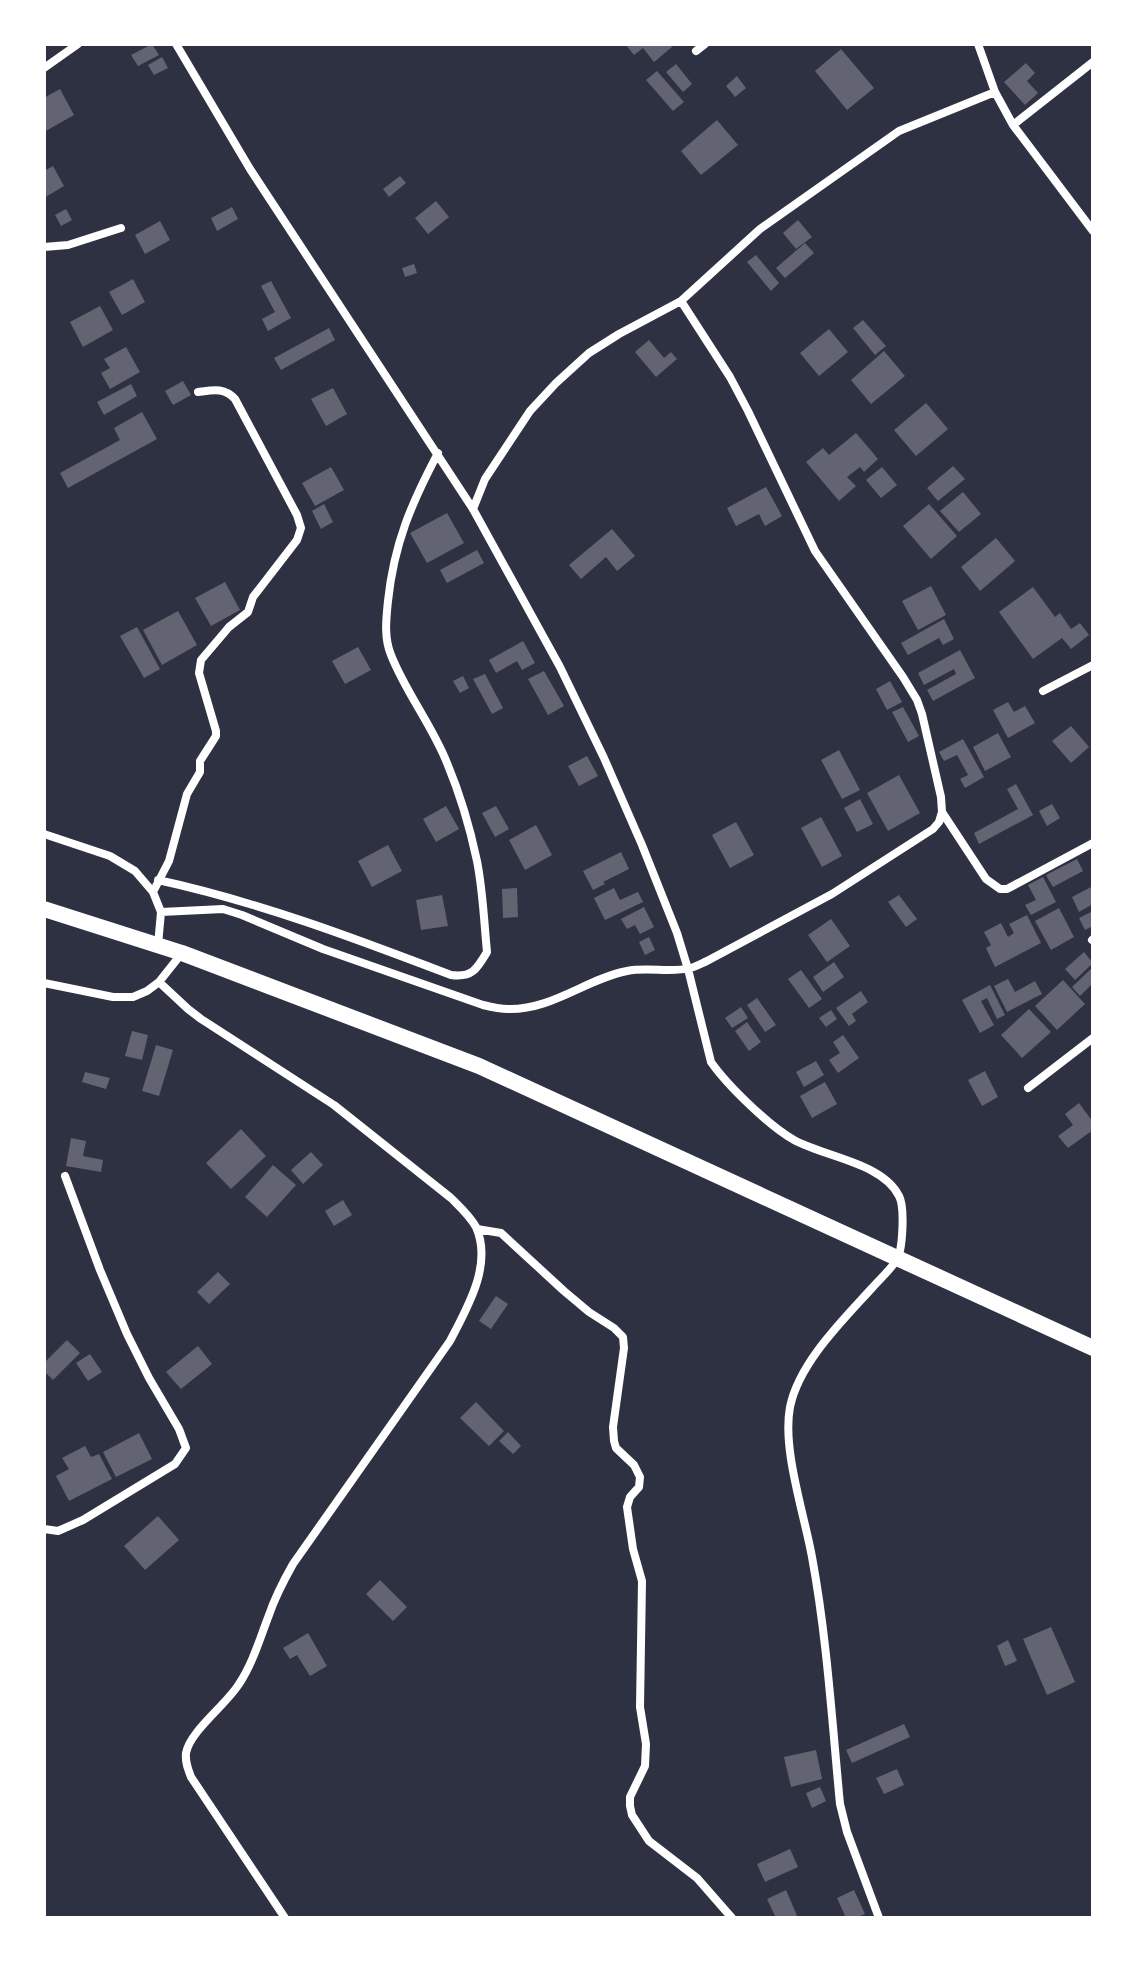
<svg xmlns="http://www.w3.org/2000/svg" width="1137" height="1962" font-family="'Sofia Sans Condensed',sans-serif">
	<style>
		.building { fill: #626471 }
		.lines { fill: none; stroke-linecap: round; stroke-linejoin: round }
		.minor { stroke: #fff; stroke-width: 8 }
		.primary { stroke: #fff; stroke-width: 16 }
	</style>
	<rect width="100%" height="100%" fill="#2d3142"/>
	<!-- building -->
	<path class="building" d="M152 44 159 55 138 66 131 55Z
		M625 44H670L672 47 654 62 643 48 634 55Z
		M841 49 874 88 847 110 815 71Z
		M162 57 168 68 154 75 148 65Z
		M1026 63 1035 73 1027 81 1038 93 1025 105 1004 82Z
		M676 64 692 84 683 92 666 72Z
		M657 71 684 102 673 111 646 80Z
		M737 76 746 88 735 97 726 86Z
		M60 89 74 115 44 132V98Z
		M717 120 738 145 701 175 681 151Z
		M53 166 64 186 44 198V171Z
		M400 176 406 183 389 197 383 189Z
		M436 201 449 217 428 234 415 218Z
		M232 207 238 219 217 231 211 218Z
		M66 209 72 220 61 226 55 215Z
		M798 220 812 237 796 249 783 233Z
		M160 221 170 240 145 254 135 235Z
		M805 243 814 253 785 278 776 268Z
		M756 255 779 283 771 291 747 262Z
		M414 264 417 273 405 277 402 268Z
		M133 279 145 302 122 315 109 292Z
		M271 281 291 318 268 331 262 319 275 312 261 286Z
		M100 306 113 330 83 347 70 322Z
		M863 320 886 346 875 355 853 328Z
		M329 328 335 340 281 370 274 358Z
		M829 329 848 352 819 376 800 353Z
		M649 340 664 358 671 352 677 359 656 377 635 352Z
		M126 347 140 372 110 389 101 373 110 368 104 359Z
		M884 351 905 376 871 404 851 380Z
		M183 381 191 395 173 405 165 391Z
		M131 384 137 396 104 415 97 402Z
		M333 388 347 414 326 426 311 399Z
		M926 403 948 429 916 456 894 430Z
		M142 412 157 439 68 488 60 473 120 440 114 428Z
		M856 433 878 459 864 472 860 467 847 477 856 486 839 501 806 462 823 448 829 455Z
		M953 466 965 479 938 501 927 488Z
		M331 467 344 490 315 506 302 483Z
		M882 467 897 485 881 498 866 480Z
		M766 487 782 516 765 526 759 514 736 526 727 508Z
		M963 492 981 514 959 532 940 511Z
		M324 504 333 522 321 529 312 511Z
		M929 504 957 536 931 559 903 526Z
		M447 513 464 543 427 563 410 533Z
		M612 529 635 556 617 571 606 557 581 579 569 565Z
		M996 538 1015 561 980 591 961 567Z
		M477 550 484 563 447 583 440 570Z
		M225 582 240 610 211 626 195 598Z
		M931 586 946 615 918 630 902 601Z
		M1033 587 1055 617 1060 613 1071 629 1080 623 1089 635 1071 649 1062 638 1033 659 999 612Z
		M178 611 197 645 162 665 143 630Z
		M944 619 954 639 943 645 939 638 908 655 901 643Z
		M137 627 160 669 144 678 120 636Z
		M523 641 535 663 522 670 517 661 496 673 489 660Z
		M358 647 371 670 345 684 332 661Z
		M960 650 975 678 933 701 927 690 956 674 954 669 924 685 918 673Z
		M544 671 564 706 548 715 528 679Z
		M485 674 503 708 492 714 473 679Z
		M463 676 469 688 460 693 453 681Z
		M890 681 902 702 887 710 876 689Z
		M1008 702 1014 712 1025 706 1035 723 1008 738 993 710Z
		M903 707 919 736 908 742 892 712Z
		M1071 726 1089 747 1071 763 1052 741Z
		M998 733 1011 757 985 771 973 747Z
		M963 739 984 777 965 788 960 779 968 775 957 755 944 761 939 752Z
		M839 750 860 790 842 799 821 760Z
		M587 756 598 776 579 786 568 766Z
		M899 775 920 813 888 831 867 793Z
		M1016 784 1033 815 979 844 974 833 1018 809 1007 789Z
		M860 799 873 824 857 832 844 808Z
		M1052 804 1060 818 1047 826 1039 811Z
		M446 806 459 829 436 842 423 819Z
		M496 806 509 829 495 837 482 813Z
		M821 817 842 856 822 867 801 828Z
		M736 822 754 855 730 868 712 835Z
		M536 825 552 855 525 870 509 840Z
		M388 845 402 871 372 887 358 861Z
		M621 852 629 869 603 882 605 884 593 890 583 871Z
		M1077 859 1083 871 1053 887 1046 875Z
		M1043 877 1056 902 1031 915 1025 905 1036 900 1028 885Z
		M1093 886V904L1079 912 1072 897Z
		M517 888 518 917 503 918 502 889Z
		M614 888 620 900 638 892 643 902 605 920 594 898Z
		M442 895 448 926 421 930 416 900Z
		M899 895 917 919 906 927 888 902Z
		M644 907 654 927 640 934 635 925 627 929 621 919Z
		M1059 908 1074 937 1051 950 1035 921Z
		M1093 911V926L1085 930 1079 918Z
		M1027 915 1041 943 995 967 986 948 991 945 984 932 1001 923 1008 937 1014 933 1009 924Z
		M831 919 850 946 827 962 808 935Z
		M649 937 655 950 645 955 639 942Z
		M1084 952 1093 963 1075 980 1065 969Z
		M834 962 844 977 823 992 813 977Z
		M1093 967V983L1080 996 1072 987Z
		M801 970 822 999 809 1008 788 979Z
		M1008 979 1015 992 1035 981 1042 994 1007 1012 994 986Z
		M1063 980 1085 1004 1057 1030 1035 1006Z
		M990 985 1005 1015 997 1019 987 998 981 1001 994 1025 980 1033 962 1000Z
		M861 991 868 1002 852 1014 856 1021 849 1026 836 1008Z
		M757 998 776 1025 765 1032 747 1005Z
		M741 1007 748 1018 732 1028 725 1018Z
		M1029 1009 1051 1032 1022 1058 1001 1035Z
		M831 1010 837 1019 826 1027 819 1018Z
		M747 1022 761 1042 749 1051 735 1031Z
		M132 1031 148 1035 142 1060 125 1056Z
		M843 1035 859 1058 838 1073 829 1060 840 1053 833 1042Z
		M156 1045 173 1050 159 1096 142 1091Z
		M816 1061 824 1075 804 1087 796 1072Z
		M985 1071 998 1097 982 1106 968 1080Z
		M85 1072 110 1078 106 1089 82 1082Z
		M825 1082 837 1104 812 1118 800 1096Z
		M1079 1103 1093 1122V1130L1068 1148 1058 1136 1073 1125 1065 1114Z
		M241 1129 266 1156 231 1189 206 1163Z
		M71 1138 86 1141 83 1156 103 1160 101 1172 66 1166Z
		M311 1152 323 1165 303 1184 291 1170Z
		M273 1165 296 1185 267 1217 245 1197Z
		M343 1200 352 1215 334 1226 325 1211Z
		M218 1272 230 1284 209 1304 197 1292Z
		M496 1296 508 1304 491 1329 479 1321Z
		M67 1340 80 1353 53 1380 44 1371V1363Z
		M198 1346 212 1364 181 1389 166 1372Z
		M90 1354 102 1372 88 1381 76 1363Z
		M476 1402 504 1431 489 1446 460 1418Z
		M508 1432 521 1446 513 1454 499 1441Z
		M139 1433 152 1459 116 1477 103 1452Z
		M85 1446 91 1457 99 1454 112 1479 69 1501 56 1476 69 1469 62 1458Z
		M158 1516 179 1540 145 1570 124 1546Z
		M380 1580 407 1607 393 1621 366 1594Z
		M1051 1627 1075 1682 1047 1695 1023 1639Z
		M308 1633 327 1666 310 1676 297 1655 290 1659 283 1648Z
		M1008 1640 1017 1661 1005 1666 997 1646Z
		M904 1724 910 1737 852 1763 846 1750Z
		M816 1750 822 1779 791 1787 784 1757Z
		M897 1769 904 1785 884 1794 876 1778Z
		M820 1787 826 1801 812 1808 806 1793Z
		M790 1849 798 1867 765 1882 757 1864Z
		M786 1890 798 1918H776L767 1899Z
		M854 1890 865 1914 856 1918H846L837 1898Z"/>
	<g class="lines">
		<!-- minor -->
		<path class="minor" d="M176 44 250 169 473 509 560 667 604 758 642 845 677 933 688 969 711 1062C727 1085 769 1126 794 1140 825 1157 883 1163 899 1196 905 1207 903 1252 896 1261 889 1271 880 1279 872 1288 842 1321 799 1363 790 1407 782 1449 804 1513 812 1557 827 1638 832 1721 840 1804L847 1832 879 1918
			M978 44 995 92 1013 125 1093 231
			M696 51 705 44
			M44 68 78 44
			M1013 125 1093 62
			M44 247 68 245 121 228
			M473 509 485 479 530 411 556 383 589 353 619 334 681 301 760 229 899 131 995 92
			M1043 691 1093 665
			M942 812 986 879 1000 889H1007L1093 843
			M44 834 110 856 135 871 153 892 161 912 158 945
			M158 880C259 902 354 938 451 975 472 978 477 969 487 952 484 922 483 891 477 861 470 828 460 794 447 763 432 725 406 693 391 655 384 638 386 620 388 601 394 544 411 504 438 453
			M153 892 169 861 187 794 200 772V761L216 736V731L199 673 201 660 229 627 248 612 253 597 297 540 301 528 297 515 235 399C224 387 213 390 198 392
			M161 912 223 909 242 915 323 949 483 1005C491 1007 500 1009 508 1009 552 1010 586 979 627 971 647 967 673 973 690 968 696 967 702 963 707 961L832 894 933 829 939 822 942 812 941 797 922 714 917 700 903 677 815 551 748 411 730 377 681 301
			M1092 940 1093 939
			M159 982 188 1009 201 1019 334 1105 451 1198C460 1207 470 1216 476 1227 493 1265 467 1308 450 1341L293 1564C284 1580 275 1597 269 1615 260 1638 253 1663 239 1684 226 1705 190 1731 186 1753 185 1762 188 1769 191 1777L285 1918
			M44 983 113 997H133L147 991 159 982 182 953
			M1028 1088 1093 1038
			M477 1229 501 1233 564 1291 589 1312 614 1328 623 1337 624 1348 613 1427 614 1441 616 1448 634 1465 640 1477 639 1487 630 1497 627 1507 633 1549 642 1581 640 1707 646 1744 645 1766 630 1797V1806L632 1815 649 1841 697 1878 732 1918
			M44 1529 58 1531 83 1520 175 1464 186 1448 179 1429 149 1378 127 1334 100 1270 65 1176"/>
		<!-- primary -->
		<path class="primary" d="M44 909 182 953 479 1066 1093 1348"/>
	</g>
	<!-- border -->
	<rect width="1137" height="1962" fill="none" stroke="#ffffff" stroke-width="92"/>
</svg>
